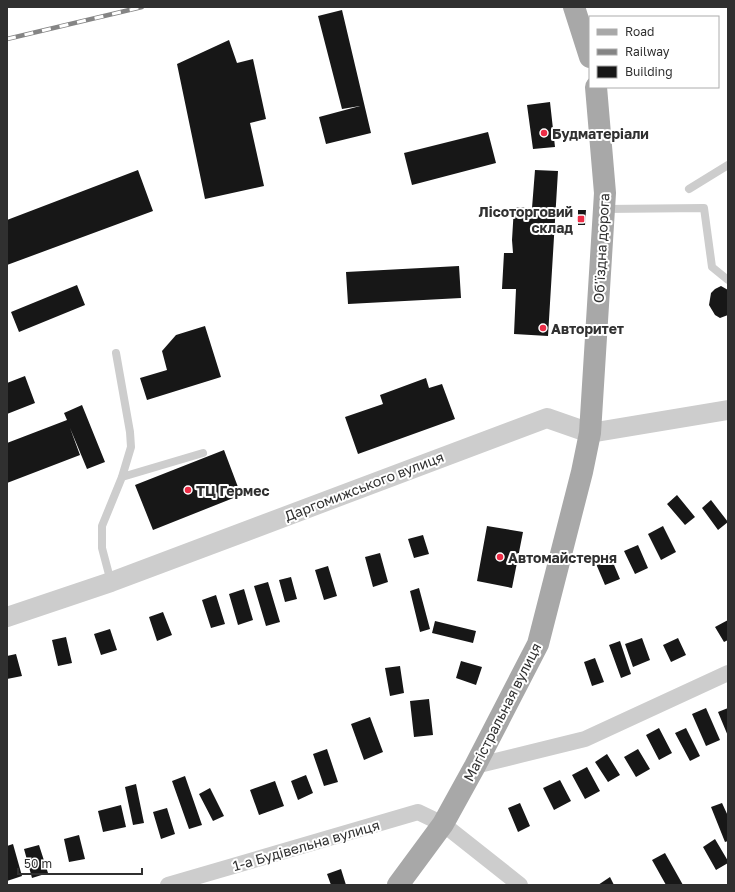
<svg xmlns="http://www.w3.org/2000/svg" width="735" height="892" font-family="'Golos Text',sans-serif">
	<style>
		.building { fill: #171717 }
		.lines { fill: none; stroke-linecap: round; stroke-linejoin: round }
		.service { stroke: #cdcdcd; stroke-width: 8 }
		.minor { stroke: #cdcdcd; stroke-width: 16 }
		.tertiary { stroke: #cdcdcd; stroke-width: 20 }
		.primary { stroke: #a8a8a8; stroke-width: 22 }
		.rail-casing { stroke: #858585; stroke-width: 4.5 }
		.rail { stroke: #fff; stroke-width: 3; stroke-dasharray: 9; stroke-linecap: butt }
		.poi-dot { fill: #ed2c46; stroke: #fff; stroke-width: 1.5 }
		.labels { text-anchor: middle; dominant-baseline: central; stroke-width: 4; stroke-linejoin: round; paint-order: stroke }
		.poi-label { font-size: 14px; font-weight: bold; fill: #303030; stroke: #fff; text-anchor: start }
		.street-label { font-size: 14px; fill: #303030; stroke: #fff }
	</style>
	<rect width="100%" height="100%" fill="#fff"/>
	<!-- building -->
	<path class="building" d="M342 10 371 133 326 144 319 117 360 106 342 109 318 16Z
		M229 40 237 63 253 59 266 119 250 123 264 186 205 199 177 64Z
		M550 102 555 147 533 149 527 105Z
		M488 132 496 163 412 185 404 153Z
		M138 170 153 211 7 265V220Z
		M535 170 558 171 548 336 514 334 516 289H502L504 253H513L512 240 514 207 532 208Z
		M578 210H586L585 225H578Z
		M459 266 461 298 348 304 346 272Z
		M77 285 85 305 19 332 11 312Z
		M721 286 728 290V315L720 318 715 315 709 305 711 293 715 289Z
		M205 326 221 377 147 400 140 378 167 370 162 351 176 335Z
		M25 376 35 403 7 414V383Z
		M426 378 429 388 442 384 455 419 358 454 345 417 383 404 380 395Z
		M82 405 105 462 87 469 70 428 80 455 7 483V443L67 420 64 413Z
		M224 450 241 495 153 530 135 485Z
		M677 495 695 517 685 525 667 504Z
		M711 500 728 522 718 530 702 508Z
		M487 526 523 532 512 588 477 581Z
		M663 526 676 552 661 560 648 534Z
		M423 535 429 554 414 558 408 539Z
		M638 545 648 568 635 574 624 551Z
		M380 553 388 582 373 587 365 557Z
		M609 553 620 579 605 585 594 559Z
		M328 566 337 596 324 600 315 570Z
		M291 577 297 599 285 602 279 580Z
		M268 582 280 622 266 626 254 586Z
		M419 588 430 629 420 632 410 591Z
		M244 589 253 620 238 625 229 594Z
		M216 595 225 624 211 628 202 600Z
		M163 612 172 635 157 641 149 617Z
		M728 620V640L724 642 715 627Z
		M435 621 476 631 473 643 432 633Z
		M110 629 117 650 101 655 94 634Z
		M66 637 72 663 58 666 52 640Z
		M642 638 650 660 633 667 625 644Z
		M678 638 686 655 671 662 663 645Z
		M620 641 631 674 621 678 609 645Z
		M16 654 22 676 7 679V656Z
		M595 658 604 682 592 686 584 662Z
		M461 661 482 667 476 685 456 678Z
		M400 666 404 693 390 696 385 668Z
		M429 699 433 735 414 737 410 701Z
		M706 708 720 740 706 746 692 714Z
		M728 708V736L718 712Z
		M370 717 383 752 364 760 351 724Z
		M659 728 672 753 659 760 646 735Z
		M686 728 700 756 690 761 675 733Z
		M327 749 338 782 324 786 313 754Z
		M638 749 650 769 636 777 624 757Z
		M607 754 620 775 608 782 595 762Z
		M587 767 600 791 585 799 572 775Z
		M306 775 313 793 298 800 291 781Z
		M185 776 202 825 189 829 172 781Z
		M560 780 571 801 554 810 543 788Z
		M275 781 284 806 259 815 250 790Z
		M136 784 144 823 133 825 125 787Z
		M210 788 224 816 213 821 199 794Z
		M520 803 530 826 518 832 508 808Z
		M722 803 728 816V841L725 842 711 807Z
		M121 805 126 827 103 832 98 811Z
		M167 808 175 834 161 839 153 812Z
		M79 835 85 859 69 862 64 839Z
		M715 839 728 861V863L716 870 703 847Z
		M13 844 22 876 7 881V846Z
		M39 845 48 873 32 878 24 849Z
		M665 853 683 885H666L652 860Z
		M341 869 346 885H331L327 874Z
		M610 877 614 885H598Z"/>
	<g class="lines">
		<!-- service -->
		<path class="service" d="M689 189 728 165
			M605 209 704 208 712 267 728 280
			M122 477 203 453
			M111 582 102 548V526L122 477 131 447 130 432 116 353"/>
		<!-- minor -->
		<path class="minor" d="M475 766 585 739 728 673
			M168 885 418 812 443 824 520 885"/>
		<!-- tertiary -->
		<path class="tertiary" d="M7 617 111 582 547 418 590 433 728 410"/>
		<!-- primary -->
		<path class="primary" d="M574 7 590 57
			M398 885 443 824 475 766 538 644 582 472 590 433 605 193 596 87"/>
		<!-- rail casing -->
		<g class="rail-casing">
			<path id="rail" d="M7 39 142 7"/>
		</g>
		<!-- rail -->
		<use href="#rail" class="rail"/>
	</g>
	<!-- markers -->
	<g class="poi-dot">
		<circle cx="544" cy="133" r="4"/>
		<rect x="577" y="215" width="8" height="8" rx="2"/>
		<circle cx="543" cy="328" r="4"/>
		<circle cx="188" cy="490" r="4"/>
		<circle cx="500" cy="557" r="4"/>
	</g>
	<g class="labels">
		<!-- poi labels -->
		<g class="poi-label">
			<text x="552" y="133">Будматеріали</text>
			<text x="573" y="211" text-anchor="end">Лісоторговий<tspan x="573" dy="16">склад</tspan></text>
			<text x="551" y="328">Авторитет</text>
			<text x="196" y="490">ТЦ Гермес</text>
			<text x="508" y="557">Автомайстерня</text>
		</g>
		<!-- street labels -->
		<g class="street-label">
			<text transform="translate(601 248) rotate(-87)">Об'їздна дорога</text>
			<text transform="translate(364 486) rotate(-21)">Даргомижського вулиця</text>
			<text transform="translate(502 712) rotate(-63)">Магістральная вулиця</text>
			<text transform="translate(306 845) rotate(-16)">1-а Будівельна вулиця</text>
		</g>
	</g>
	<!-- border -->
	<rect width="735" height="892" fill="none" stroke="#303030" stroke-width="16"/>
	<!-- legend -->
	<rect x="589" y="16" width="130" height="72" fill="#ffffff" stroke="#acacac"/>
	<rect x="597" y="29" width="20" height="6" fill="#a8a8a8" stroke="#acacac"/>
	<text x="625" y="36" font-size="12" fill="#303030">Road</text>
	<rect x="597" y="49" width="20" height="6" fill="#858585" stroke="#acacac"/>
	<text x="625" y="56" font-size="12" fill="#303030">Railway</text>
	<rect x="597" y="66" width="20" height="12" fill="#171717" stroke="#acacac"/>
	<text x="625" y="76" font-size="12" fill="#303030">Building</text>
	<!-- scale -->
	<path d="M18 868v6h124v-6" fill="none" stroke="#303030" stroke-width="2"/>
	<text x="24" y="868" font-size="12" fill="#303030" stroke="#ffffff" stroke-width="3" paint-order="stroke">50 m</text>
</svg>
